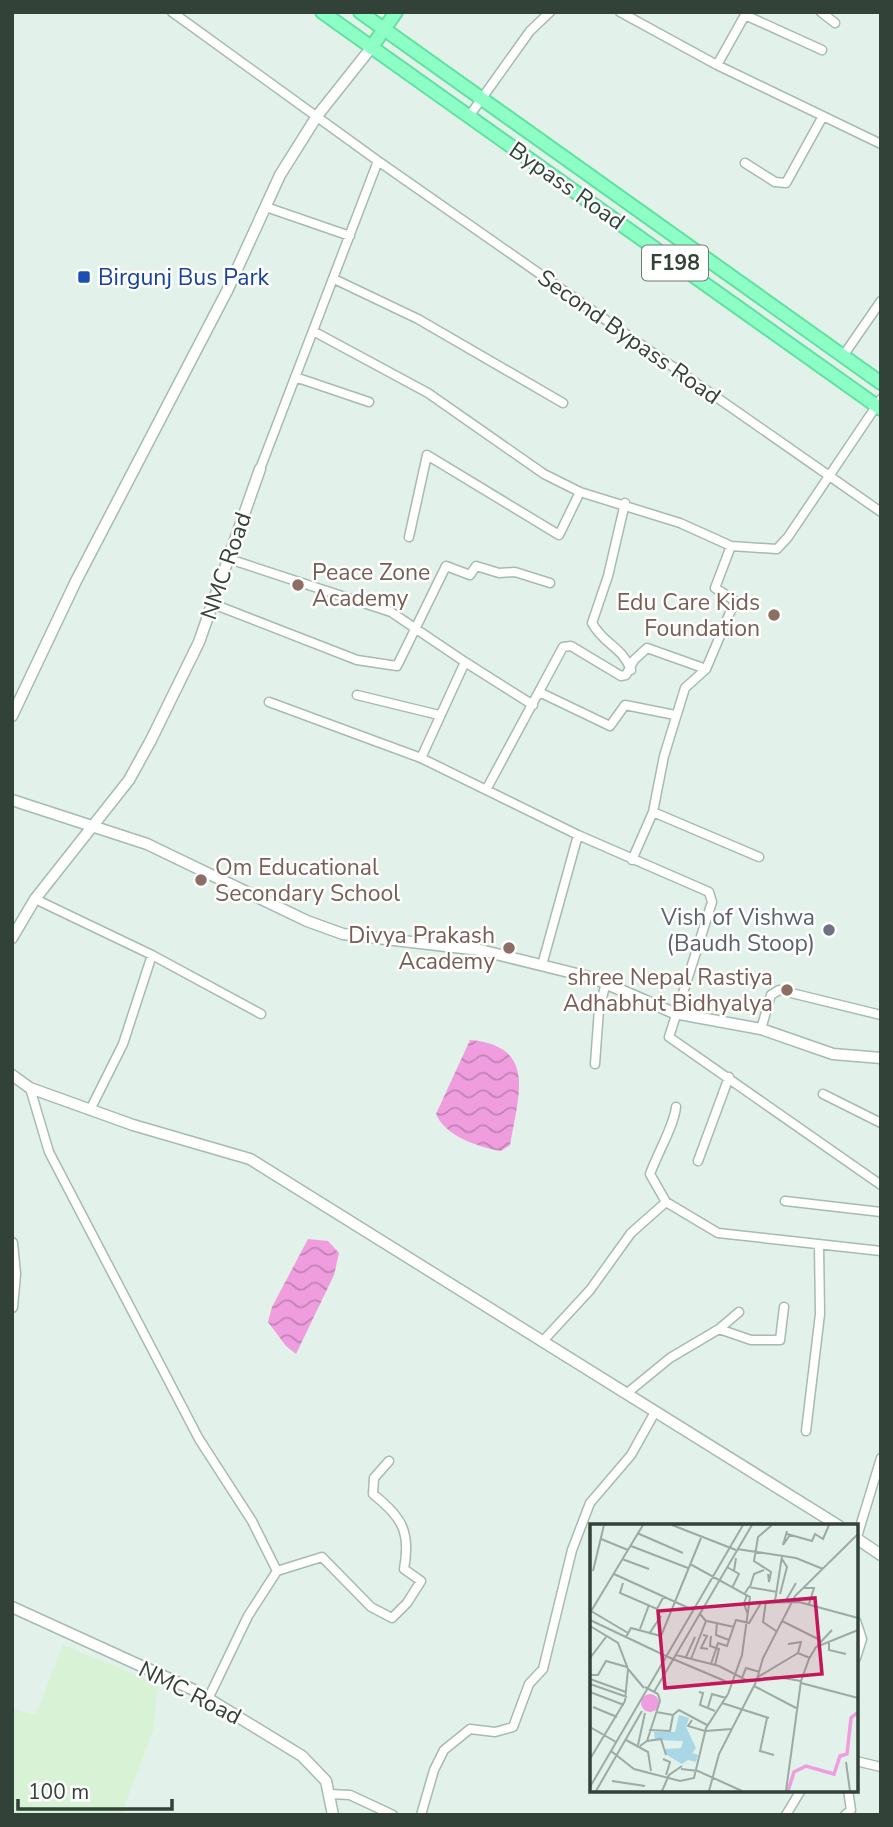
<svg xmlns="http://www.w3.org/2000/svg" width="893" height="1827" font-family="'Nunito Sans',sans-serif">
	<style>
		.medical { fill: #d7f2d4 }
		.water { fill: url(#water-waves) }
		.lines { fill: none; stroke-linecap: round; stroke-linejoin: round }
		.minor-casing { stroke: #a5bcaf; stroke-width: 11 }
		.tertiary-casing { stroke: #a5bcaf; stroke-width: 13 }
		.primary-casing { stroke: #5ee29f; stroke-width: 16 }
		.minor { stroke: #fff; stroke-width: 8 }
		.tertiary { stroke: #fff; stroke-width: 10 }
		.primary { stroke: #8efec7; stroke-width: 12 }
		.transit-dot { fill: #1a4fb4; stroke: #fff; stroke-width: 2.5 }
		.education-dot { fill: #8d6e63; stroke: #fff; stroke-width: 2.5 }
		.worship-dot { fill: #6b7280; stroke: #fff; stroke-width: 2.5 }
		.labels { text-anchor: middle; dominant-baseline: central; stroke-width: 5; stroke-linejoin: round; paint-order: stroke }
		.shield { fill: #fff; stroke: #707b74; stroke-width: 2 }
		.shield-label { font-size: 21px; font-weight: bold; fill: #334239 }
		.street-label { font-size: 23px; fill: #334239; stroke: #fff }
		.transit-label { font-size: 23px; fill: #164399; stroke: #fff; text-anchor: start }
		.education-label { font-size: 23px; fill: #785e54; stroke: #fff; text-anchor: end }
		.worship-label { font-size: 23px; fill: #5b616d; stroke: #fff; text-anchor: end }
		.inset-river { fill: none; stroke: #ef9dde; stroke-width: 3.5 }
		.inset-road { fill: none; stroke: #9caba3; stroke-width: 2 }
		.view { fill: #c2185b; fill-opacity: 0.15; stroke: #c2185b; stroke-width: 3.5 }
		.inset-edge { fill: none; stroke: #334239; stroke-width: 3.5 }
	</style>
	<defs>
		<pattern id="water-waves" width="16" height="10" patternUnits="userSpaceOnUse" patternTransform="scale(1.75)"><rect width="16" height="10" fill="#ef9dde"/><path d="M0 5q4-4 8 0t8 0" fill="none" stroke="#c282b5"/></pattern>
	</defs>
	<rect width="100%" height="100%" fill="#e2f1e9"/>
	<!-- medical -->
	<path class="medical" d="M63 1645 158 1684 153 1730 121 1815H12V1709L36 1715Z"/>
	<!-- water -->
	<path class="water" d="M470 1040C538 1046 518 1096 510 1145L501 1151C478 1147 445 1136 436 1114Z
		M308 1239 328 1241 339 1253 334 1275 296 1354 286 1346 268 1322 272 1307Z"/>
	<g class="lines">
		<!-- minor casing -->
		<g class="minor-casing">
			<path id="minor" d="M172 12 378 161 881 512
				M620 12 717 65 881 144
				M821 12 835 23
				M717 65 745 15 822 50
				M470 115 530 31 550 12
				M745 163 775 182 786 183 823 116
				M266 207 350 236
				M334 279 418 319 563 403
				M313 331 428 393 544 474 580 492 680 523 731 546 777 549 788 537 881 399
				M843 356 881 301
				M295 377 369 402
				M260 469 378 161
				M625 503 608 576 592 623C605 646 621 645 631 670
				M409 537 427 455 559 535 580 492
				M229 559 391 612 465 662 421 758 578 835 709 892 712 902 669 1037 881 1185
				M213 604 357 660 397 666 446 566 470 575 476 566 499 573 515 572 550 583
				M465 662 533 705
				M539 692 610 726 625 705 675 715
				M357 695 439 715
				M269 702 421 758
				M486 790 563 647 571 646 621 676 626 675 634 660 647 648 706 669
				M653 812 759 857
				M632 860 653 812 664 756 685 688 706 669 734 603V600L715 588 731 546
				M35 899 152 955 123 1044 90 1110
				M152 955 261 1014
				M542 965 578 835
				M761 1029 771 995 779 990 881 1015
				M595 1064 599 1009 606 983
				M30 1088 49 1152 199 1439 252 1521 277 1571 248 1616 208 1699
				M823 1094 881 1123
				M698 1161 729 1077
				M785 1201 881 1212
				M666 1202 650 1174C657 1154 674 1126 676 1107
				M719 1329 751 1340H780L784 1307
				M542 1342 590 1290 631 1233 666 1202 718 1233 881 1251
				M626 1394 670 1358 719 1329 739 1312
				M806 1431 820 1314 819 1245
				M856 1540 881 1458
				M277 1571 322 1557 371 1607 392 1618 407 1603 421 1581 404 1569C411 1532 402 1517 373 1494L374 1478 389 1461
				M856 1621 862 1639 856 1658
				M856 1761 881 1767
				M329 1794 350 1795 393 1815
				M421 1815 434 1770 444 1750 470 1729 495 1732 513 1727 529 1684 543 1669 572 1550 590 1503 631 1455 655 1412
				M786 1815 801 1790
				M845 1815 851 1810 848 1790"/>
		</g>
		<!-- tertiary casing -->
		<g class="tertiary-casing">
			<path id="tertiary" d="M12 716 76 581 227 291 280 175 317 116 371 48
				M12 800 147 844 307 921 343 934 480 950 593 978 674 1013 761 1029 833 1054 881 1058
				M12 938 35 899 129 780 151 740 199 642 260 469
				M12 1075 30 1088 133 1125 250 1159 839 1526
				M12 1243 15 1274 12 1307
				M856 1538 881 1555
				M12 1607 196 1691 302 1756 326 1781 333 1815"/>
		</g>
		<!-- primary casing -->
		<g class="primary-casing">
			<path id="primary" d="M322 12 881 409
				M360 12 881 383
				M371 48 396 12"/>
		</g>
		<!-- minor -->
		<use href="#minor" class="minor"/>
		<!-- tertiary -->
		<use href="#tertiary" class="tertiary"/>
		<!-- primary -->
		<use href="#primary" class="primary"/>
	</g>
	<!-- markers -->
	<rect class="transit-dot" x="77" y="270" width="14" height="14" rx="3.5"/>
	<g class="education-dot">
		<circle cx="298" cy="585" r="7"/>
		<circle cx="774" cy="615" r="7"/>
		<circle cx="201" cy="880" r="7"/>
		<circle cx="509" cy="948" r="7"/>
		<circle cx="787" cy="990" r="7"/>
	</g>
	<circle class="worship-dot" cx="829" cy="930" r="7"/>
	<g class="labels">
		<!-- shield labels -->
		<rect class="shield" x="642" y="245.5" width="66" height="35" rx="5"/>
		<g class="shield-label">
			<text x="675" y="263">F198</text>
		</g>
		<!-- street labels -->
		<g class="street-label">
			<text transform="translate(567 186) rotate(35)">Bypass Road</text>
			<text transform="translate(629 337) rotate(35)">Second Bypass Road</text>
			<text transform="translate(226 566) rotate(-71)">NMC Road</text>
			<text transform="translate(190 1693) rotate(27)">NMC Road</text>
		</g>
		<!-- transit labels -->
		<g class="transit-label">
			<text x="98" y="277">Birgunj Bus Park</text>
		</g>
		<!-- education labels -->
		<g class="education-label">
			<text x="312" y="572" text-anchor="start">Peace Zone<tspan x="312" dy="26">Academy</tspan></text>
			<text x="760" y="602">Edu Care Kids<tspan x="760" dy="26">Foundation</tspan></text>
			<text x="215" y="867" text-anchor="start">Om Educational<tspan x="215" dy="26">Secondary School</tspan></text>
			<text x="495" y="935">Divya Prakash<tspan x="495" dy="26">Academy</tspan></text>
			<text x="773" y="977">shree Nepal Rastiya<tspan x="773" dy="26">Adhabhut Bidhyalya</tspan></text>
		</g>
		<!-- worship labels -->
		<g class="worship-label">
			<text x="815" y="917">Vish of Vishwa<tspan x="815" dy="26">(Baudh Stoop)</tspan></text>
		</g>
	</g>
	<!-- overview -->
	<g transform="translate(590 1524)">
		<rect width="268" height="268" fill="#e2f1e9"/>
		<path d="M89 191 99 194 96 203 106 224 102 229 108 231 106 238 98 236 92 240 77 231 74 225 91 224 93 217 65 216 64 208H85Z" fill="#aad7e6"/>
		<path d="M51 179a9 9 0 1 1 18 0a9 9 0 1 1-18 0Z" fill="#ef9dde"/>
		<path class="inset-river" d="M198 267 204 248 216 242 244 250 250 232 257 230 261 194 268 188"/>
		<path class="inset-road" d="M82 1 146 26M197 7 193 21 200 11M47 9 93 29M197 10 222 17 225 10 233 15 239 1M11 15 38 26M41 22 98 44M147 25 206 34 233 45M32 35 59 45M137 43 144 47 146 34M3 47 14 1M24 50 103 86M178 50 179 58 181 48 164 37 168 13 182 1M33 59 30 69 67 85 74 72M160 63 164 50 174 46M142 64 149 50 144 47M213 64H224L219 80M155 69 159 63 187 68M157 70 154 80 158 91M190 70 197 43 192 35M176 77 173 98 186 107M185 77 192 32M195 78 206 59M159 79 209 78 268 94M1 87 38 109M0 89 53 1M0 96 76 132M117 97 144 103M192 97 230 116M127 98 126 111 139 116M0 102 28 119 38 145 35 177 0 235M50 105 59 81M59 110 71 92M113 111 117 112 111 124 118 125M121 112 120 122 129 125 125 141M36 113 41 104 71 112 111 14M239 119V126L256 130M198 120 211 118 208 129M227 122 242 106M86 131 129 142 158 157 187 153 211 157M76 132 142 160M96 133 105 113M0 134 16 113M101 135 116 97 110 90M121 140 128 119 137 122 146 96 159 99 171 79M38 145 54 164M0 151H8L16 137 37 143M168 153 208 129 220 134M152 154 156 144 170 148M0 155 36 168M167 155 173 134 205 72 268 10M211 159 268 174M0 160 37 173M164 162 208 185M0 168 34 181M64 168 162 1M109 168 113 169 110 181 125 187M132 179 179 194M3 183 27 193M118 183 122 170 136 174M66 188 83 191 89 186 117 201M177 194 170 227 184 231M102 196 98 202 115 207M0 203 26 218M59 206 80 207 83 191M115 207 142 205M36 216 58 228 61 247M57 217 71 215 76 231M48 221 55 189M50 222 57 217 70 177 68 170 55 163M21 227 44 245 90 257 104 254 116 204 138 170 152 131 160 73 100 40M73 235 80 238 76 251M256 238 260 267M91 245 108 247 152 267M22 257 55 262M0 263 153 1M6 267 52 187M72 267 79 251 92 242M119 267 129 230 166 158M196 267 211 157 219 135 226 123 268 106"/>
		<path class="view" d="M225 74 232 150 75 164 68 87Z"/>
		<rect width="268" height="268" class="inset-edge"/>
	</g>
	<!-- border -->
	<rect width="893" height="1827" fill="none" stroke="#334239" stroke-width="28"/>
	<!-- scale -->
	<path d="M18 1799v10h154v-10" fill="none" stroke="#334239" stroke-width="3.5"/>
	<text x="28" y="1799" font-size="21" fill="#334239" stroke="#ffffff" stroke-width="5" paint-order="stroke">100 m</text>
</svg>
